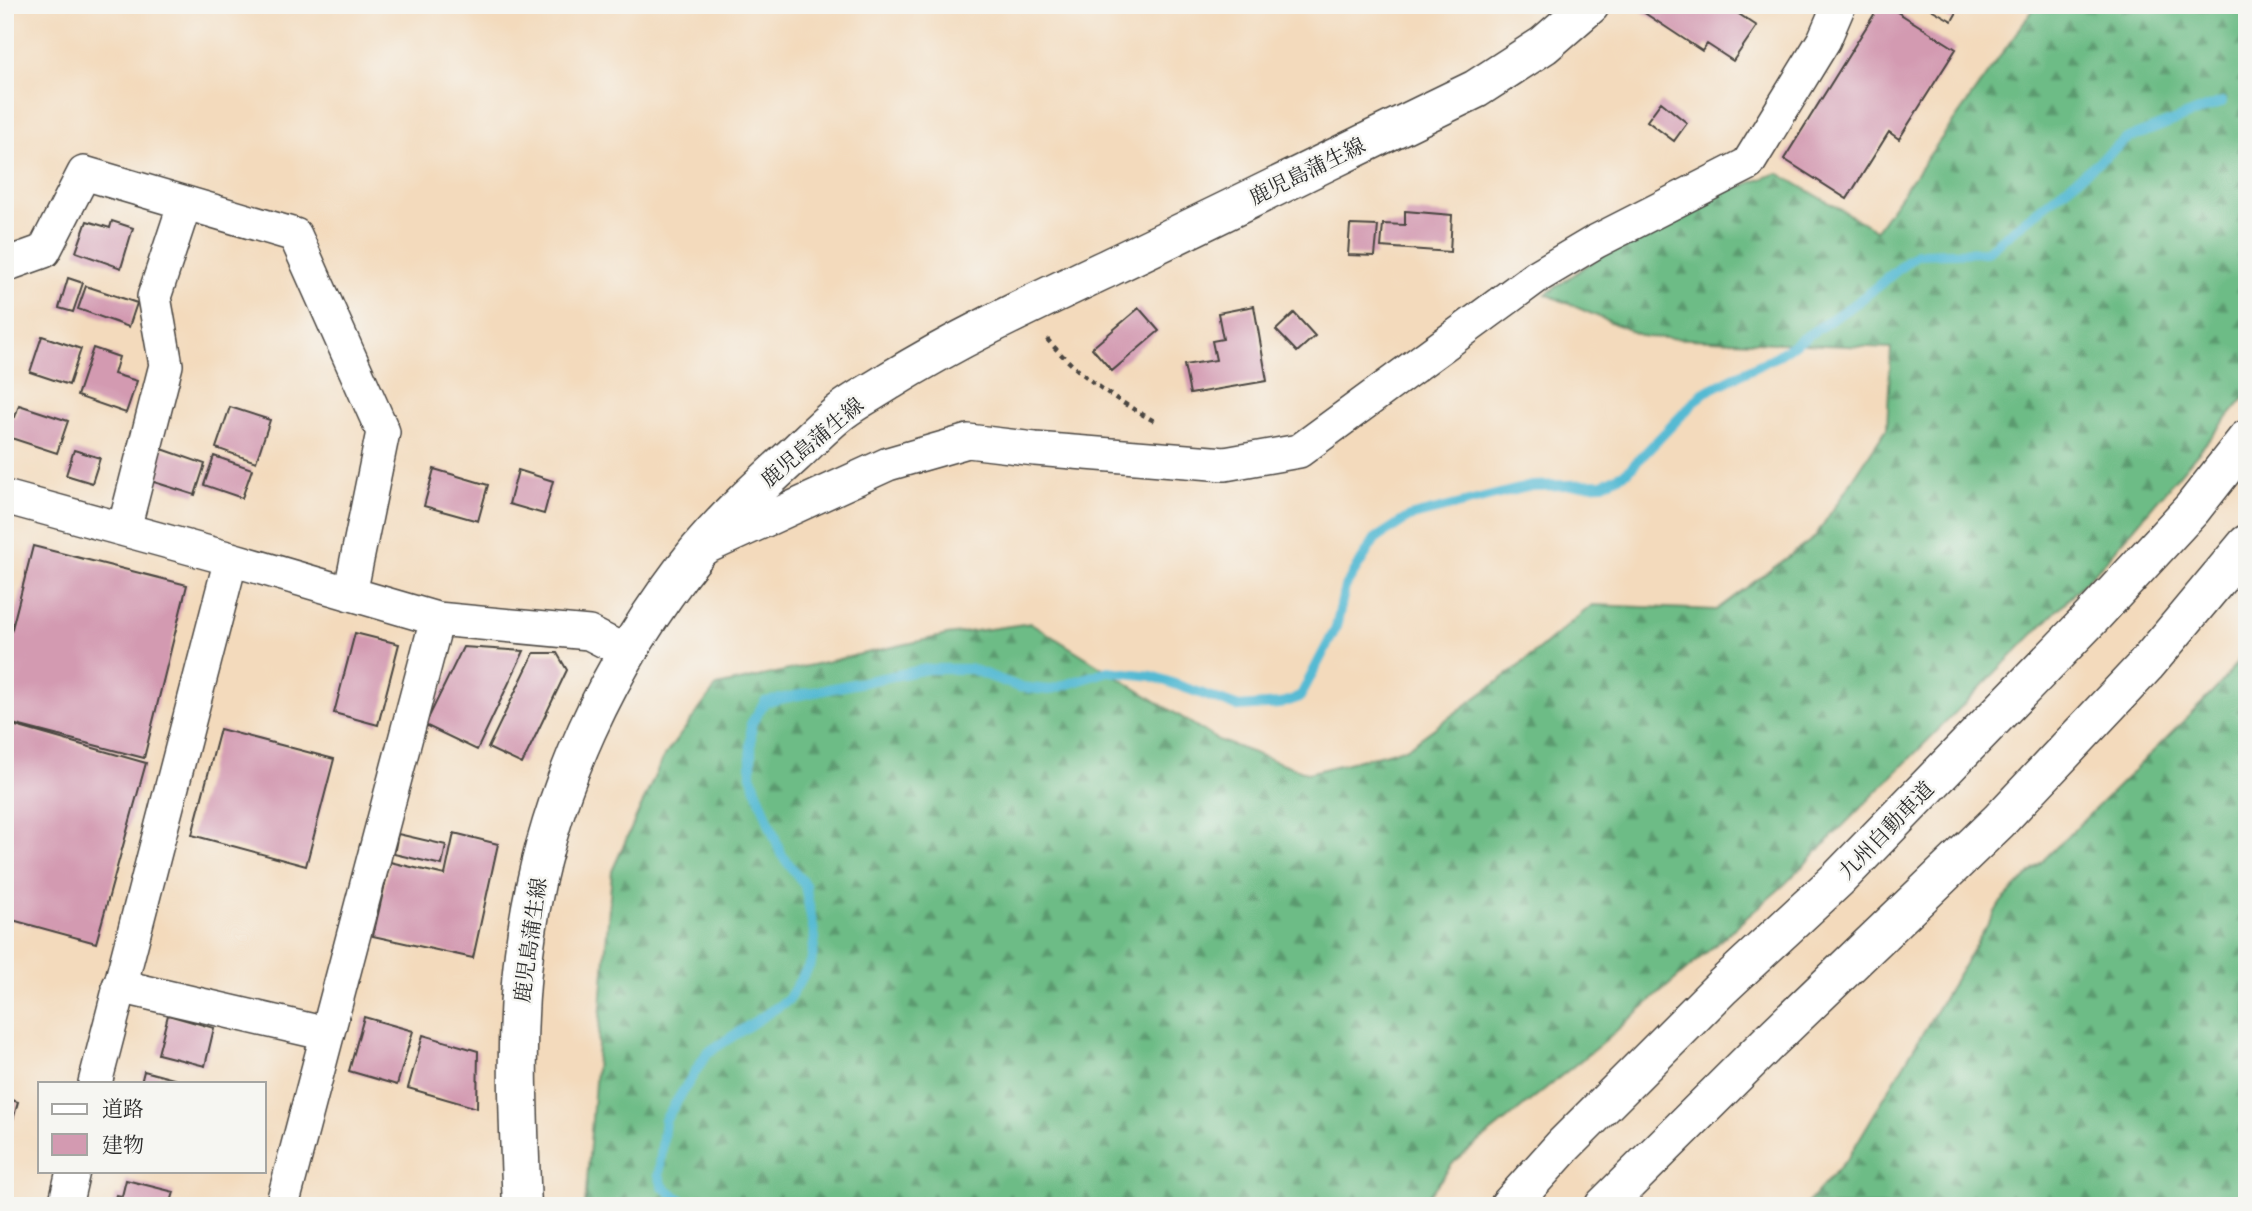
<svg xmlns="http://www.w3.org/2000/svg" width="2252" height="1211" font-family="'Libre Caslon Text','Noto Serif JP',serif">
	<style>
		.forest { fill: url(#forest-firs); stroke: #4c7458; stroke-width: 2 }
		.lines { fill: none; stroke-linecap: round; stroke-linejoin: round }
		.stream { stroke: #55bad3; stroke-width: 10 }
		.building { fill: #d39ab1 }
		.street-casing { stroke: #494541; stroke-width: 36 }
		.primary-casing { stroke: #494541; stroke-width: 41 }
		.highway-casing { stroke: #494541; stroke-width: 41 }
		.path { stroke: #494541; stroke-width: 4.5; stroke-dasharray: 5 5; stroke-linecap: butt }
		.street { stroke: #fff; stroke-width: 33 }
		.primary { stroke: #fff; stroke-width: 38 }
		.highway { stroke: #fff; stroke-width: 38 }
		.labels { text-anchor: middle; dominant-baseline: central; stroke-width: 5; stroke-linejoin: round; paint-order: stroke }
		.street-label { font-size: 21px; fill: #2b2b2b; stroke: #f6f6f2 }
	</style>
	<defs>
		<pattern id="forest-firs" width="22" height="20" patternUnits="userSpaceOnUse" patternTransform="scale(1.75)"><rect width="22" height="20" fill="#6dbc86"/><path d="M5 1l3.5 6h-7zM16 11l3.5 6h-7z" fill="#5a996e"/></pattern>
	</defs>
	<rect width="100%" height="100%" fill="#f6f6f2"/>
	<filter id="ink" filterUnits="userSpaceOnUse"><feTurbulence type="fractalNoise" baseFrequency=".0143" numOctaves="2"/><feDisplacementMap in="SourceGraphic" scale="14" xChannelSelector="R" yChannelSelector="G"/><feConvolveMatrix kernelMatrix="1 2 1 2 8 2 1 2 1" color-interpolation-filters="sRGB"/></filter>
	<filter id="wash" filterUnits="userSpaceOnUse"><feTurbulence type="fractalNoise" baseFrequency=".00686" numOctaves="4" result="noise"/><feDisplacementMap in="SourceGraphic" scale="28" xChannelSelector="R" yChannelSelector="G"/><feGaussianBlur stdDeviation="1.57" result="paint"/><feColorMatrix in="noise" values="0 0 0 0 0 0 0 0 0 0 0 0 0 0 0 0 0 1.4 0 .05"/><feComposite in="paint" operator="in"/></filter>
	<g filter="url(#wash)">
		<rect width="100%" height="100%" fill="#f3dabc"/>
		<!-- forest -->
		<path class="forest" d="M2034 5H2247V395L2104 563 1784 885 1601 1044 1454 1162 1421 1206H585L612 871 663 758 717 686 947 635 1031 623 1218 740 1308 773 1407 748 1514 670 1592 605 1716 610 1814 538 1887 428 1891 348 1645 337 1546 294 1661 214 1778 173 1876 230 2033 10Z
			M2247 649V1206H1805L1848 1158 2001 902 2217 688Z"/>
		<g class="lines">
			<!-- stream -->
			<path class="stream" d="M690 1206 663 1187 659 1175 665 1120 707 1053 788 1000 811 963 815 938 805 885 781 854 751 775V724L765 702 927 669H971L1019 687 1049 690 1108 671 1152 676 1239 707 1280 704 1300 697 1336 628 1345 587 1375 539 1409 517 1531 486 1603 484 1627 472 1703 393 1777 356 1859 301 1917 254 1986 252 2127 139 2222 102"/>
		</g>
		<g id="blocks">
			<!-- building -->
			<path class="building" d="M1643 5H1725L1757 26 1733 61 1707 44 1702 51 1640 10Z
				M1880 5H1886L1956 49 1899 139 1889 132 1847 199 1784 159Z
				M1924 5H1961L1952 21Z
				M1661 102 1687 123 1674 141 1647 121Z
				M1405 211 1452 215 1450 252 1381 247 1383 224 1405 225Z
				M87 221 110 228 112 221 133 228 121 268 76 252Z
				M1350 225 1378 226 1375 256 1348 255Z
				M68 278 83 283 73 312 59 308Z
				M86 286 137 303 129 327 78 309Z
				M1254 306 1267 381 1190 394 1184 365 1216 360 1212 341 1223 339 1218 313Z
				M1139 308 1159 331 1112 371 1092 348Z
				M1294 313 1315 336 1297 352 1276 330Z
				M42 336 81 349 69 385 30 372Z
				M93 348 119 357 114 374 137 381 126 413 77 396Z
				M19 405 68 421 57 453 5 436V414L15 417Z
				M230 407 270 420 256 462 216 448Z
				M162 449 205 464 195 495 151 481Z
				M74 450 100 458 92 483 66 475Z
				M214 456 252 469 242 498 204 485Z
				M434 469 488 485 478 521 424 506Z
				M518 470 553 481 544 514 509 504Z
				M33 546 187 585 144 758 5 722V656Z
				M355 633 399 644 378 725 334 713Z
				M463 647 524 651 477 750 425 725Z
				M534 653H557L567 670 522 764 488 748Z
				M5 723 146 763 96 943 5 918Z
				M220 729 334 759 306 866 192 835Z
				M454 833 498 844 473 958 373 936 390 862 445 875Z
				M398 834 446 845 442 865 394 854Z
				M168 1015 214 1028 205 1066 158 1054Z
				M364 1017 413 1031 397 1085 349 1071Z
				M423 1035 478 1051 477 1108 408 1088Z
				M144 1071 185 1082V1083H141Z
				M5 1098 18 1102 6 1145H5Z
				M126 1180 174 1192 170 1206H113L116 1195 122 1196Z"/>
		</g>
	</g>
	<g filter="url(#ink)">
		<use href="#blocks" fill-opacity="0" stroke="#494541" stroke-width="2"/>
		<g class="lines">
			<!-- street casing -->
			<g class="street-casing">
				<path id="street" d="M5 265 44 251 84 173 295 235 383 432 350 594
					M5 497 231 559 437 619 589 633 628 653
					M124 529 166 365 154 297 185 203
					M700 550 888 464 968 441 1035 449 1225 464 1299 451 1536 277 1595 242 1748 164 1824 40 1839 5
					M119 986 327 1034
					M95 1083 231 559
					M65 1206 73 1171
					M282 1206 437 619"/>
			</g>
			<!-- primary casing -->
			<g class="primary-casing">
				<path id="primary" d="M522 1206C518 1115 513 1021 527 931 548 793 609 661 697 552 726 517 760 486 794 455 810 440 825 424 842 411 856 400 874 391 889 381 960 337 1036 302 1112 266 1234 208 1354 148 1476 89L1544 45 1590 5"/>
			</g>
			<!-- highway casing -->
			<g class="highway-casing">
				<path id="highway" d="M1509 1206 1563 1146 1722 987 1838 879 2092 617 2192 509 2247 439
					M1604 1206 1770 1041 1999 821 2146 665 2247 544"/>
			</g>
			<!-- path -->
			<path class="path" d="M1047 339C1078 375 1114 399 1156 422"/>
			<!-- street -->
			<use href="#street" class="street"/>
			<!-- primary -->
			<use href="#primary" class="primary"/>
			<!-- highway -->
			<use href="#highway" class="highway"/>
		</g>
	</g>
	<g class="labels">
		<!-- street labels -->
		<g class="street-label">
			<text transform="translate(1307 171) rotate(-26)">鹿児島蒲生線</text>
			<text transform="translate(812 442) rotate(-40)">鹿児島蒲生線</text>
			<text transform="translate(1886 830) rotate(-46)">九州自動車道</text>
			<text transform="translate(530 940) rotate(-82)">鹿児島蒲生線</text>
		</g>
	</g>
	<!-- margin -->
	<rect width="2252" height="1211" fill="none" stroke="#f6f6f2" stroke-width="28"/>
	<!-- legend -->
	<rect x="38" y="1082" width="228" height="91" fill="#f6f6f2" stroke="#a5a5a2" stroke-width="2"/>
	<rect x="52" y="1104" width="35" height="10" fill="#ffffff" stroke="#a5a5a2" stroke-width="2"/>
	<text x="102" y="1116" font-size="21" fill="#2b2b2b">道路</text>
	<rect x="52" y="1134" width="35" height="21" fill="#d39ab1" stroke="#a5a5a2" stroke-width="2"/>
	<text x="102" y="1152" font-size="21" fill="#2b2b2b">建物</text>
</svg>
